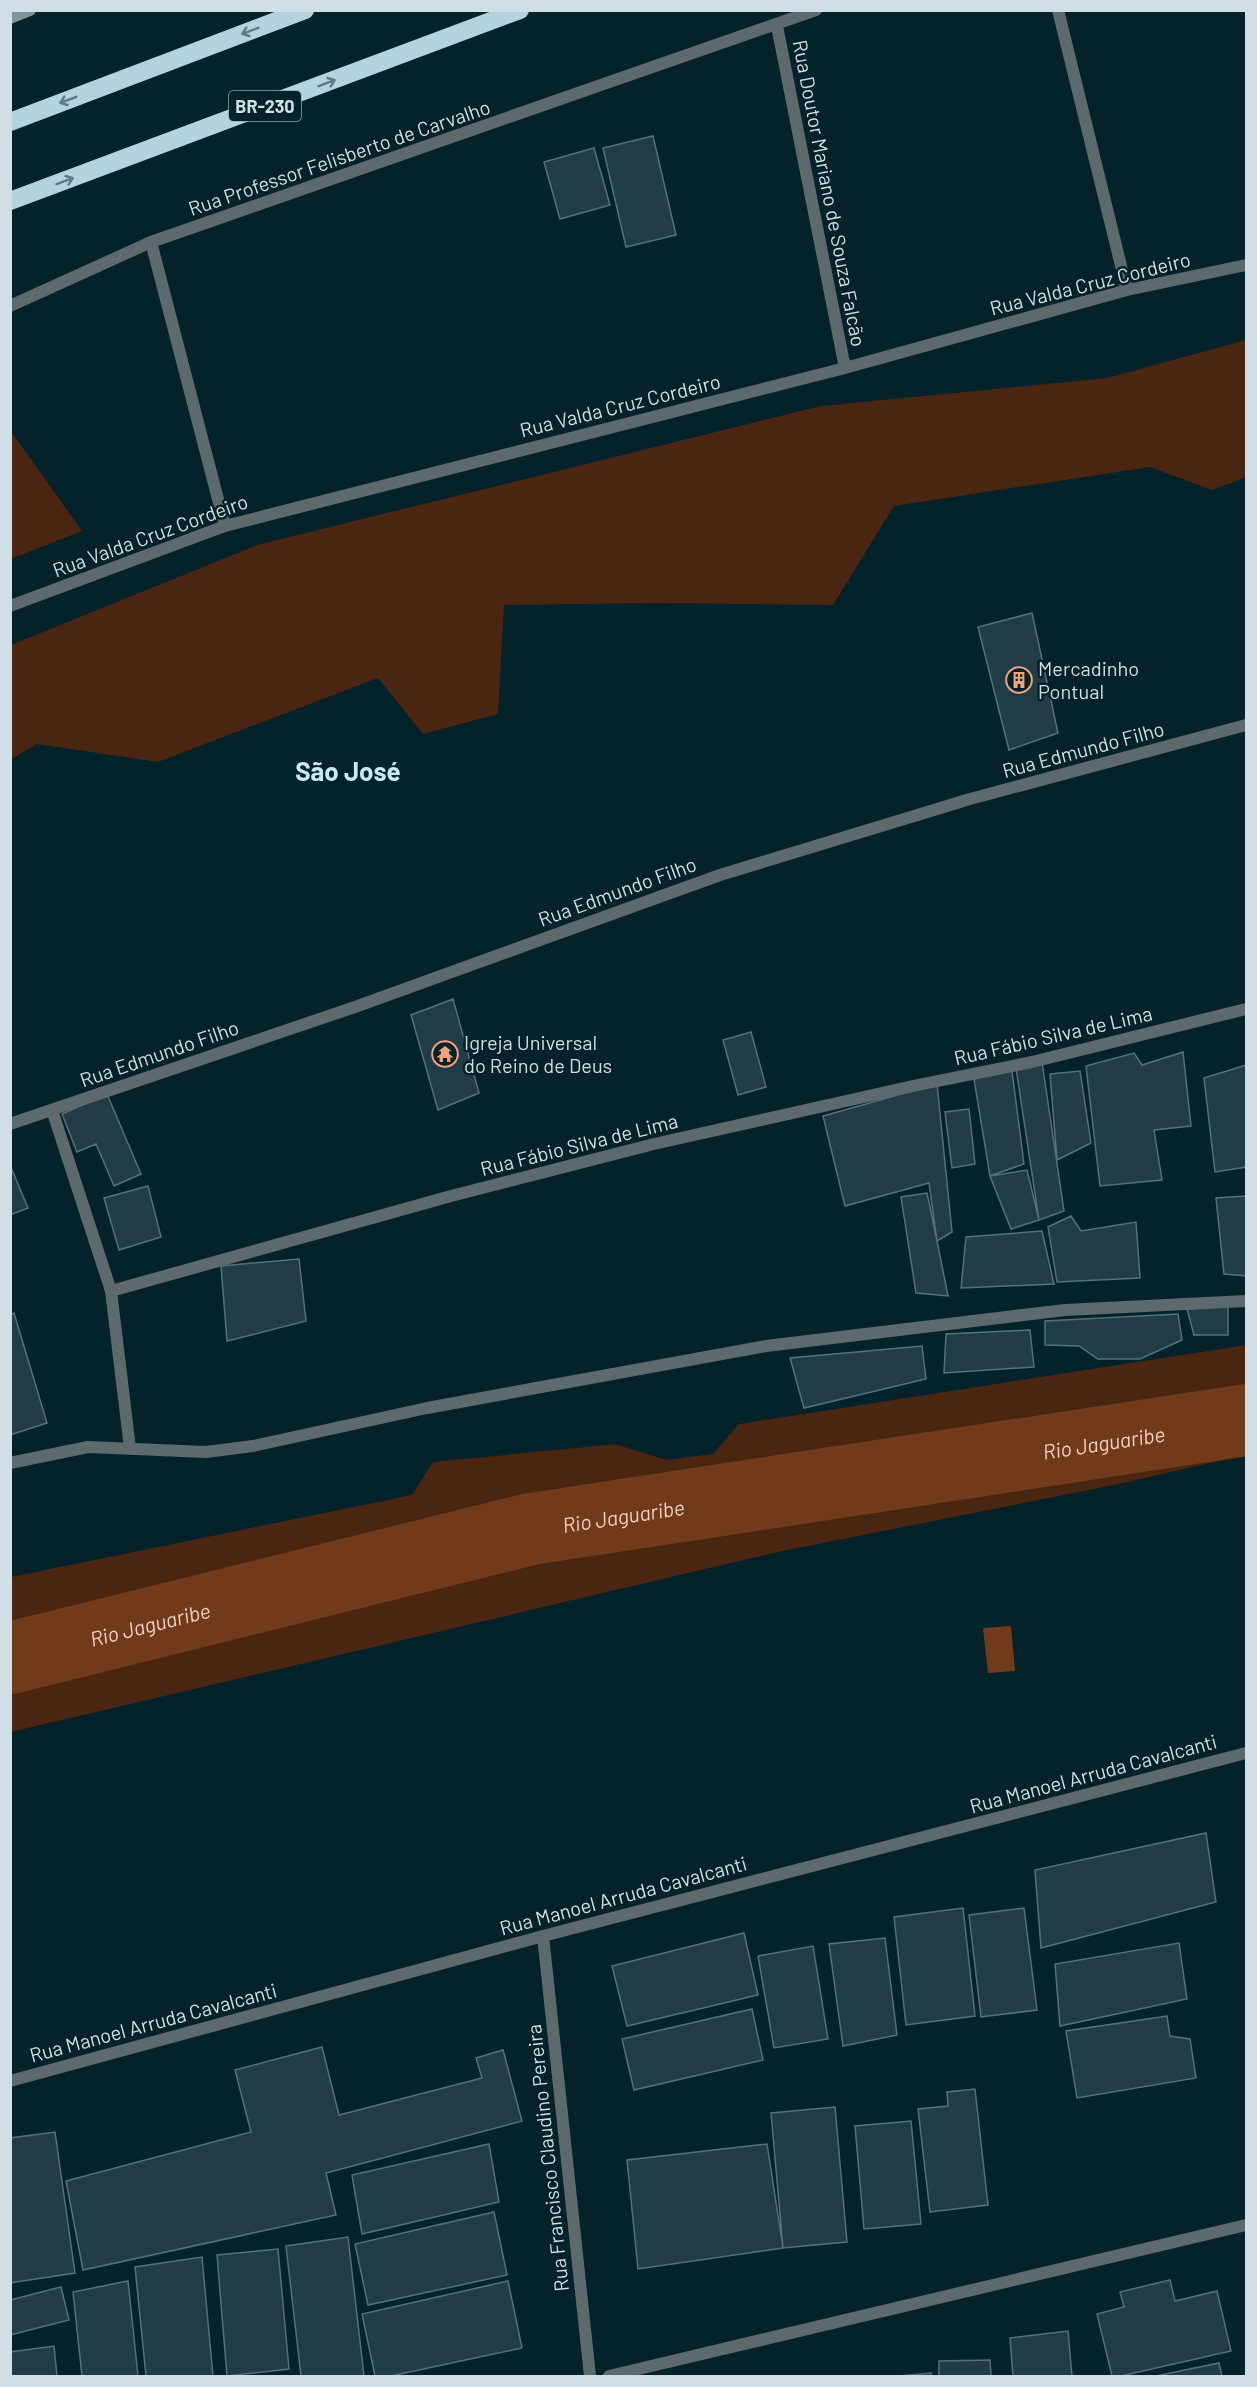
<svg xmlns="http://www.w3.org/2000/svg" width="1257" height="2387" font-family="Barlow,sans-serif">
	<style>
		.green { fill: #492512 }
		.water { fill: #713a1b }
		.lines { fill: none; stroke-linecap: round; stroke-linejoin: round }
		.river { stroke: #713a1b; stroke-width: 72 }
		.building { fill: #203d47; stroke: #53717c; stroke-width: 1.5 }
		.lane { stroke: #5c696d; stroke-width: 12 }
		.street { stroke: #5c696d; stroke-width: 12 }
		.secondary { stroke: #7f949b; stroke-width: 12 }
		.highway { stroke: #b3d4df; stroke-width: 18 }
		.oneway { stroke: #5c7b84 }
		.labels { text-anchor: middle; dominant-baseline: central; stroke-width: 5; stroke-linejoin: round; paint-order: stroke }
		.shield { fill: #04222a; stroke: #92a6ad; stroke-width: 1.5 }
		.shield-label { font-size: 18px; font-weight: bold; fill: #cfdfe5 }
		.street-label { font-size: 20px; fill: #cfdfe5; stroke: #04222a }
		.poi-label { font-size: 20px; fill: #cfdfe5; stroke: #04222a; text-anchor: start }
		.water-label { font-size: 21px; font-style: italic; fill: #f4d0be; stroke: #04222a }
		.district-label { font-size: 26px; font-weight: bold; fill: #c8eaf6; stroke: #04222a }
	</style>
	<rect width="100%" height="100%" fill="#04222a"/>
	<!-- green -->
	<path class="green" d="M1246 340V477L1212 490 1150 467 894 506 833 605 655 603 504 605 498 714 423 734 378 678 158 762 37 744 11 759V645L257 545 821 406 1107 378Z
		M10 430 82 531 11 559H10Z
		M1246 1345V1455L1114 1485 778 1552 11 1732V1577L412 1495 433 1462 615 1444 667 1460 713 1454 739 1424Z"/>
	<!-- water -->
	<path class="water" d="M1011 1626 1015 1671 988 1673 983 1628Z"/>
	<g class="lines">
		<!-- river -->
		<path class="river" id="s1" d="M10 1658 531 1529 1246 1420"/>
	</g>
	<!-- building -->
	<path class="building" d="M653 136 676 235 626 247 603 148Z
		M594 148 610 205 560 219 544 162Z
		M1032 613 1058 733 1009 750 978 627Z
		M453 999 479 1093 438 1110 411 1015Z
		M751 1032 766 1087 738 1095 723 1040Z
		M1183 1052 1191 1126 1154 1130 1162 1180 1100 1186 1086 1066 1134 1053 1142 1065Z
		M1042 1062 1064 1211 1039 1220 1016 1068Z
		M1246 1065V1167L1215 1172 1204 1078Z
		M1012 1071 1024 1164 990 1176 974 1079Z
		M1080 1071 1091 1143 1057 1160 1050 1074Z
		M937 1084 952 1232 937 1241 929 1183 845 1206 823 1116Z
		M107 1094 141 1174 114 1186 96 1144 77 1152 62 1114Z
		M969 1109 975 1164 952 1168 945 1112Z
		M10 1165 28 1208 10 1215Z
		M1027 1170 1039 1220 1011 1229 990 1176Z
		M148 1186 161 1237 119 1250 104 1198Z
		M927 1193 937 1241 948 1296 916 1293 901 1197Z
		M1246 1196V1276L1224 1274 1216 1198Z
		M1071 1216 1081 1231 1136 1222 1140 1278 1057 1282 1048 1227Z
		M1042 1231 1054 1284 961 1288 966 1237Z
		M299 1259 306 1321 227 1341 221 1266Z
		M1228 1306V1335H1194L1187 1309Z
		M14 1313 47 1423 10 1435V1315Z
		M1178 1314 1182 1340 1140 1359H1098L1079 1346 1045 1345V1321Z
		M1030 1330 1034 1367 944 1373 946 1334Z
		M922 1346 926 1379 804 1408 790 1358Z
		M1206 1833 1216 1902 1041 1948 1035 1870Z
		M963 1908 975 2016 906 2025 894 1917Z
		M1024 1908 1037 2010 981 2017 969 1915Z
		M744 1933 758 1995 627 2026 612 1966Z
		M885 1938 897 2035 843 2046 829 1944Z
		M1179 1943 1187 1999 1060 2026 1055 1964Z
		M813 1946 828 2039 774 2048 758 1956Z
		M752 2009 763 2060 634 2090 622 2039Z
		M1167 2016 1170 2036 1190 2039 1196 2078 1077 2098 1066 2031Z
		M322 2047 339 2115 482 2078 476 2058 503 2050 522 2121 326 2173 336 2215 83 2270 66 2181 251 2132 235 2070Z
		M975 2089 988 2205 930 2212 918 2109 948 2106 947 2092Z
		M835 2107 847 2242 783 2248 771 2113Z
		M911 2121 921 2224 864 2229 855 2126Z
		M55 2132 75 2273 10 2283V2138Z
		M489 2144 499 2202 362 2234 352 2175Z
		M767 2144 783 2248 638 2269 627 2160Z
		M494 2212 507 2275 368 2305 355 2244Z
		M348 2237 364 2376H301L286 2246Z
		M278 2249 289 2369 227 2376 217 2255Z
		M202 2257 213 2376H146L135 2267Z
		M1170 2280 1175 2301 1217 2291 1231 2351 1121 2376H1112L1097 2314 1124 2307 1120 2292Z
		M128 2281 138 2376H82L73 2292Z
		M508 2281 522 2348 391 2376H375L362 2314Z
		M61 2287 69 2320 10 2335V2300Z
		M1068 2331 1072 2376H1013L1010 2338Z
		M54 2346 57 2376H10V2352Z
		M990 2360 991 2376H939V2361Z
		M1219 2363 1222 2376H1156Z
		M931 2373V2376H899Z"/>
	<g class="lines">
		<!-- lane -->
		<path class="lane" d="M111 1291 130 1448
			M10 1463 88 1447 206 1452 253 1446 427 1408 766 1346 1065 1310 1246 1301"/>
		<!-- street -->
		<path class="street" d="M1058 10 1127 290
			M777 26 845 368
			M10 306 151 242
			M225 526 151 242 816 10
			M10 606 225 526 845 368 1127 290 1246 265
			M52 1110 111 1291 451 1196 654 1144 913 1086 1032 1062 1246 1009
			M10 1124 355 1007 720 875 970 799 1246 725
			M543 1936 590 2376
			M10 2081 543 1936 1246 1753
			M609 2376 1246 2225"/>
		<!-- secondary -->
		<path class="secondary" d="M10 18 30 10"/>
		<!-- highway -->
		<path class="highway" d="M10 122 305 10
			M10 201 520 10"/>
	</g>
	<!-- one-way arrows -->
	<defs><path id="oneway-shaft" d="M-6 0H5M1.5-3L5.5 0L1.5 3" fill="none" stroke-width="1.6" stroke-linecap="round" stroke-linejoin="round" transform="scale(1.5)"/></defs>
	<g class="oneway">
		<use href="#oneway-shaft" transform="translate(250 31) rotate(159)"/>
		<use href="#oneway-shaft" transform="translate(327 83) rotate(-21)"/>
		<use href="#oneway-shaft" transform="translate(68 100) rotate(159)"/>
		<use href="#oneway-shaft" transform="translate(65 181) rotate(-21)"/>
	</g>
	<!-- icons -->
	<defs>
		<g id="building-ring" transform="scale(1.35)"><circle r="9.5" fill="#04222a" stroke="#f0a27a" stroke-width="1.5"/><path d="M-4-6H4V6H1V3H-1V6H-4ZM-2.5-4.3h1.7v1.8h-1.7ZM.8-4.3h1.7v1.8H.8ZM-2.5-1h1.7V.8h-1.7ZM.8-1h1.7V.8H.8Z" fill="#f0a27a"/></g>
		<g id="temple-ring" transform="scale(1.35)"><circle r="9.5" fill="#04222a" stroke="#f0a27a" stroke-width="1.5"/><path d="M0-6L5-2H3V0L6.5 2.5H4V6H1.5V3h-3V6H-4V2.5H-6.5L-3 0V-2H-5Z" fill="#f0a27a"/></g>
	</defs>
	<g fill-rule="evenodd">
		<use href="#building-ring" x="1019" y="680"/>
		<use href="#temple-ring" x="445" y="1054"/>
	</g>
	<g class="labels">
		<!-- shield labels -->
		<rect class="shield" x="229" y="91" width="72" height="30" rx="4.5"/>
		<g class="shield-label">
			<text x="265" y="106">BR-230</text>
		</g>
		<!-- street labels -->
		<g class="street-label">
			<text transform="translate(339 157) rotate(-19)">Rua Professor Felisberto de Carvalho</text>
			<text transform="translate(830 193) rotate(79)">Rua Doutor Mariano de Souza Falcão</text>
			<text transform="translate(1090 283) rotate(-14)">Rua Valda Cruz Cordeiro</text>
			<text transform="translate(620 405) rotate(-14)">Rua Valda Cruz Cordeiro</text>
			<text transform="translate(150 535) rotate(-20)">Rua Valda Cruz Cordeiro</text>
			<text transform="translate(1083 749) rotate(-15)">Rua Edmundo Filho</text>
			<text transform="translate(617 891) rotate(-20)">Rua Edmundo Filho</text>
			<text transform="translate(1053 1035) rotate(-13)">Rua Fábio Silva de Lima</text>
			<text transform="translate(159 1053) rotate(-19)">Rua Edmundo Filho</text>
			<text transform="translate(579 1144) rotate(-14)">Rua Fábio Silva de Lima</text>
			<text transform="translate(1093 1773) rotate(-15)">Rua Manoel Arruda Cavalcanti</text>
			<text transform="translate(623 1895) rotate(-15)">Rua Manoel Arruda Cavalcanti</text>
			<text transform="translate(153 2022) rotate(-15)">Rua Manoel Arruda Cavalcanti</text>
			<text transform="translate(547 2158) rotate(-96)">Rua Francisco Claudino Pereira</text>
		</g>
		<!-- poi labels -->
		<g class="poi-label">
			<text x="1038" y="668">Mercadinho<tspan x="1038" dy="23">Pontual</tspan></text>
			<text x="464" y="1042">Igreja Universal<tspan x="464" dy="23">do Reino de Deus</tspan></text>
		</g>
		<!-- water labels -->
		<g class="water-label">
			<text stroke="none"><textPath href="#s1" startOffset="1116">Rio Jaguaribe</textPath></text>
			<text stroke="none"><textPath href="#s1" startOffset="630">Rio Jaguaribe</textPath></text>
			<text stroke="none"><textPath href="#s1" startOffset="144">Rio Jaguaribe</textPath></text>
		</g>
		<!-- district labels -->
		<g class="district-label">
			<text x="348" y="770">São José</text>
		</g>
	</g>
	<!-- border -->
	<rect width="1257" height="2387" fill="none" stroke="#cfdfe5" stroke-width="24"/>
</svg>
